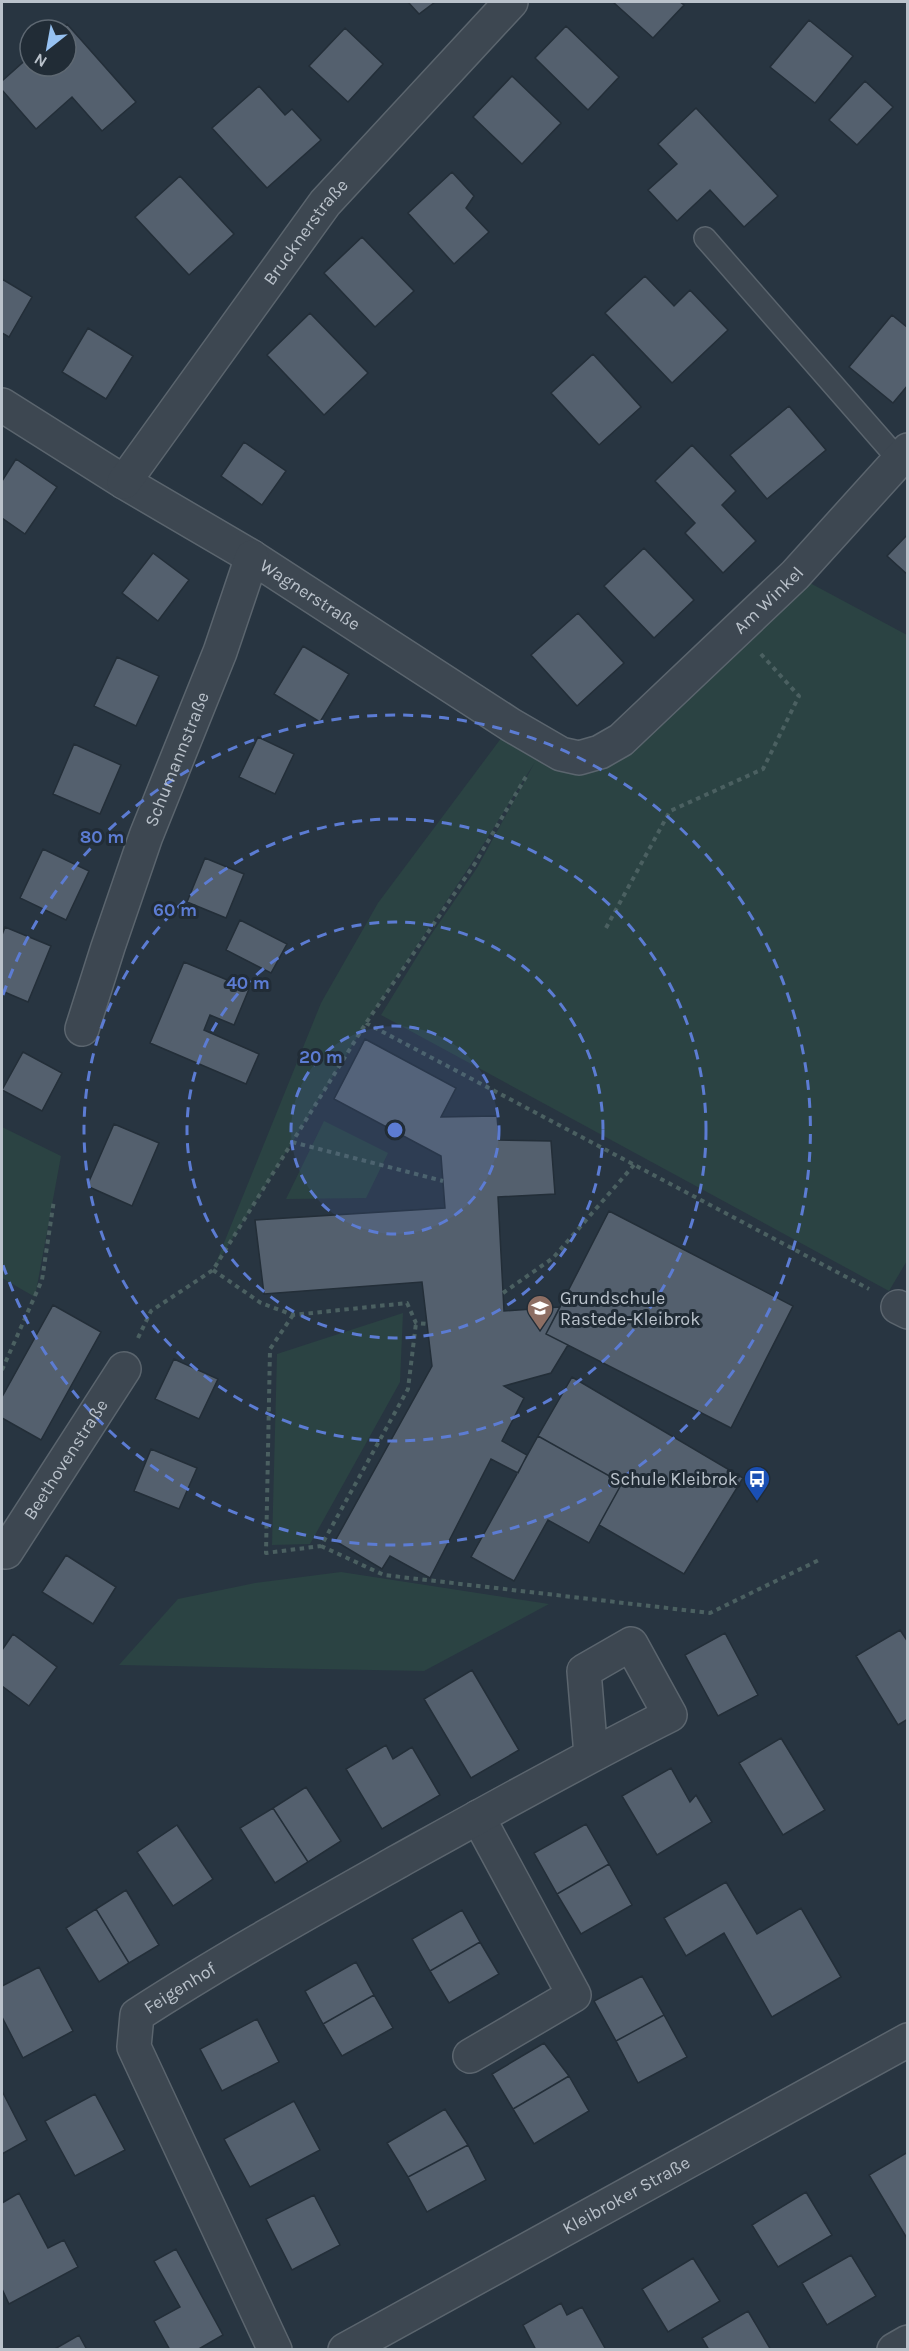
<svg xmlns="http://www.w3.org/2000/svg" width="909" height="2351" font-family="Karla,sans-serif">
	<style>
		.green { fill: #2b4343 }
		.building { fill: #54606e; stroke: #232e38; stroke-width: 1.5 }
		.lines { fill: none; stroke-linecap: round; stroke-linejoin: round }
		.service-casing { stroke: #5b656e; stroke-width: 24 }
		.minor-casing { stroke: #5b656e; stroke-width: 36 }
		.tertiary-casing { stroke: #5b656e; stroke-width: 36 }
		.path { stroke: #4b6061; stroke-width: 4; stroke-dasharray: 4.5 4.5; stroke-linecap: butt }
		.service { stroke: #3d4751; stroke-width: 21 }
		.minor { stroke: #3d4751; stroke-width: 33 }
		.tertiary { stroke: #3d4751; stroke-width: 33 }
		.ring { fill: none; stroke: #5c7cd3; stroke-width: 3; stroke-dasharray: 10 8 }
		.labels { text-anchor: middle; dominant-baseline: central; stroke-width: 6; stroke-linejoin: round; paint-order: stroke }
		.street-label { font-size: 18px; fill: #bac2cb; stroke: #212c36 }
		.poi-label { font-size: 18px; fill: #bac2cb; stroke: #212c36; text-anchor: start }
		.centre { fill: #5c7cd3; stroke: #212c36; stroke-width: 3 }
		.ring-label { font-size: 18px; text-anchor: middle; font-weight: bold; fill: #5c7cd3; stroke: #212c36; stroke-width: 6; stroke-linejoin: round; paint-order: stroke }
	</style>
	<rect width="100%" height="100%" fill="#283541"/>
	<!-- green -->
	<path class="green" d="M795 575 907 635 908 1259 889 1291 381 1015 426 942 477 868 535 762 471 864 366 1023 213 1270 321 1003 378 903 511 725 579 758Z
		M324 1121 388 1153 366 1198 286 1199Z
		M2 1127 61 1156 35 1297 2 1278Z
		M403 1313 400 1382 310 1544 272 1545 277 1354Z
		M341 1572 549 1604 424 1671 119 1665 178 1599 255 1583Z"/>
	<!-- building -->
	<path class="building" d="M408 2H435L419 14Z
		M613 2H680L684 5 653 38Z
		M809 20 853 56 815 103 770 67Z
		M67 24 136 102 102 131 72 97 36 129 2 90V81L30 56V66H66V30H60Z
		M566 26 619 77 588 110 535 58Z
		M345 28 383 64 348 102 309 66Z
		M512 76 561 123 522 164 473 117Z
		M865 81 893 107 857 145 829 120Z
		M259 86 285 115 292 109 321 140 267 188 212 128Z
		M696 108 778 196 744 227 710 190 677 221 648 190 677 164 658 144Z
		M452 172 474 196 466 208 489 232 454 264 408 213Z
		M180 176 234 234 189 275 135 217Z
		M362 237 414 291 375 327 324 273Z
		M645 276 674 306 690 290 728 330 672 383 605 313Z
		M2 279 32 297 9 337 2 333Z
		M310 313 368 373 324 415 267 355Z
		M892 315 908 328V385L893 403 849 367Z
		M88 328 133 356 106 399 62 372Z
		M593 354 641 407 599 445 551 393Z
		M789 406 826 450 767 499 730 455Z
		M244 442 286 471 262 505 221 476Z
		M692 445 736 491 722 505 756 541 723 573 685 533 695 523 655 481Z
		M16 459 57 487 25 534 2 518V481Z
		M908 534V575L887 556Z
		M644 548 694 600 654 638 604 586Z
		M153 553 189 580 158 621 122 593Z
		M578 613 624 663 577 706 531 655Z
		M303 646 349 674 320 722 274 694Z
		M117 657 159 676 136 726 94 706Z
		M258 737 294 754 275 794 239 777Z
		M74 744 121 765 100 814 53 794Z
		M43 849 89 871 66 920 20 898Z
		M205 858 244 874 226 918 187 902Z
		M240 920 287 944 271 973 226 950Z
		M5 927 51 946 28 1002 2 991V935Z
		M184 962 249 989 234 1025 210 1015 204 1030 259 1054 246 1084 150 1043Z
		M365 1039 456 1088 441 1117 497 1116 499 1140 551 1141 555 1194 498 1197 504 1311 560 1307 546 1334 568 1345 551 1373 504 1386 524 1398 502 1441 527 1455 518 1473 491 1459 430 1578 390 1556 382 1569 335 1541 432 1366 422 1282 264 1294 255 1220 445 1208 441 1156 334 1099Z
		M23 1052 62 1073 42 1111 2 1090Z
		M114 1124 159 1143 132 1206 87 1186Z
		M609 1211 793 1306 731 1428 546 1334Z
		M53 1305 101 1332 41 1440 2 1418V1397Z
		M174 1359 218 1379 199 1419 155 1399Z
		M572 1377 743 1478 684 1574 599 1525 622 1483 538 1436Z
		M538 1436 622 1483 589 1543 548 1520 514 1581 471 1557Z
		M151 1449 197 1468 179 1509 134 1491Z
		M66 1555 116 1587 93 1624 42 1592Z
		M900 1630 908 1642V1719L898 1725 856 1656Z
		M725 1633 758 1695 718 1716 685 1655Z
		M13 1634 57 1667 29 1706 2 1686V1650Z
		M472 1670 519 1750 471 1778 424 1699Z
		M781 1738 825 1810 783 1835 739 1763Z
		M386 1745 393 1759 412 1747 440 1795 382 1829 346 1769Z
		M671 1768 690 1802 696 1795 712 1822 657 1855 622 1796Z
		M306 1787 341 1841 308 1862 273 1808Z
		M273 1808 308 1862 275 1883 240 1828Z
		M586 1824 609 1864 557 1894 534 1853Z
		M177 1825 213 1879 173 1906 137 1852Z
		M609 1864 632 1905 581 1934 557 1894Z
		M726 1882 757 1934 801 1908 841 1977 772 2017 724 1933 686 1956 664 1918Z
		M126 1890 159 1945 129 1963 96 1909Z
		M96 1909 129 1963 99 1982 66 1928Z
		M462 1910 480 1942 430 1971 412 1939Z
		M480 1942 499 1974 449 2003 430 1971Z
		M356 1962 374 1995 323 2024 305 1991Z
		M39 1967 73 2031 23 2058 2 2017V1986Z
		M642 1976 664 2015 616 2041 594 2001Z
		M374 1995 393 2028 342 2056 323 2024Z
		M664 2015 687 2057 638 2083 616 2041Z
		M257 2019 279 2062 222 2091 200 2049Z
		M544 2043 569 2076 513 2109 492 2074Z
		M569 2076 589 2111 534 2144 513 2109Z
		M2 2091 27 2140 2 2154Z
		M95 2094 125 2150 75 2176 45 2121Z
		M294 2101 320 2150 250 2187 224 2139Z
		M445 2109 468 2145 408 2177 387 2143Z
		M468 2145 486 2180 427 2212 408 2177Z
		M908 2152V2240L869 2175Z
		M806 2192 832 2235 778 2267 752 2225Z
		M19 2193 48 2248 64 2240 78 2267 9 2304 2 2289V2203Z
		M314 2195 340 2245 292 2270 266 2219Z
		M176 2249 223 2335 197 2350H170L154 2321 180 2307 154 2261Z
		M851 2255 876 2296 827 2325 802 2283Z
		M693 2258 720 2301 668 2332 642 2289Z
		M561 2303 567 2315 582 2307 606 2350H536L523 2325Z
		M748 2311 771 2350H709L702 2338Z
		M79 2335 87 2350H53Z"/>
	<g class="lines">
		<!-- service casing -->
		<g class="service-casing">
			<path id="service" d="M705 238 899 460"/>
		</g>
		<!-- minor casing -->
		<g class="minor-casing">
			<g id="minor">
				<path id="s1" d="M2 405 124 482 252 557 511 725 561 754 579 758 600 752 621 740 795 575 908 450"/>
				<path id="s2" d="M124 482 325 203 511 2"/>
				<path id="s3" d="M82 1029 108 947 146 836 220 652 252 557"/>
				<path d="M898 1307 908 1312"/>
				<path id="s4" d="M6 1552 124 1369"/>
				<path d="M470 2056 574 1995 478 1817"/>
				<path id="s5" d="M275 2350 134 2047 137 2015C222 1960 310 1911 399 1861 489 1811 578 1761 670 1715L631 1644 584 1671 591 1755"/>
				<path d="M894 2350 908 2342"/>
			</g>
		</g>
		<!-- tertiary casing -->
		<g class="tertiary-casing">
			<g id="tertiary">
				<path id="s6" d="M345 2350 908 2040"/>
			</g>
		</g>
		<!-- path -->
		<path class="path" d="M606 928 670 811 763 769 799 696 760 653
			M366 1023 869 1289
			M292 1142 443 1181
			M213 1270 261 1303 293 1315 407 1303 416 1323 427 1324
			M503 1293 553 1258 634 1165
			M293 1315 270 1349 266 1553 321 1546 408 1389 416 1323
			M138 1338 151 1311 213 1270 366 1023 474 865 527 775
			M2 1370 42 1280 54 1200
			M321 1546 384 1575 710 1613 821 1559"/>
		<!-- service -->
		<use href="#service" class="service"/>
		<!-- minor -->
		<use href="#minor" class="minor"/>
		<!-- tertiary -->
		<use href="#tertiary" class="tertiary"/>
	</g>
	<!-- distance rings -->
	<circle cx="395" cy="1130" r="104" fill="#5c7cd3" fill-opacity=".12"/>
	<g class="ring">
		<circle cx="395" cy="1130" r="104"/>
		<circle cx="395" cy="1130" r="208"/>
		<circle cx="395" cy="1130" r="311"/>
		<path d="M3 995A415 415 0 1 1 3 1265"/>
	</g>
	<!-- icons -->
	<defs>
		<g id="school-pin" transform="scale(1.35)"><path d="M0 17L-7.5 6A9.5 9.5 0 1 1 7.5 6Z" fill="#8d6e63" stroke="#212c36"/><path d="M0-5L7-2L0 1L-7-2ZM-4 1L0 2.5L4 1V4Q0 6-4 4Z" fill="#fff"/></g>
		<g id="bus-pin" transform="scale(1.35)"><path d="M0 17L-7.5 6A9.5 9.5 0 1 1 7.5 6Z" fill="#1a4fb4" stroke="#212c36"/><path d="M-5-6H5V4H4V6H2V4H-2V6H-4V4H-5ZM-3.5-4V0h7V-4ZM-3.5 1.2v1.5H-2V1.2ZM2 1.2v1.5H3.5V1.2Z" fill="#fff"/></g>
	</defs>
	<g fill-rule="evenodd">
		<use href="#school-pin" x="540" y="1308"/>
		<use href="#bus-pin" x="757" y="1479"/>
	</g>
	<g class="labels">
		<!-- street labels -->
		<g class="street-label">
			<text stroke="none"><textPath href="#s2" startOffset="309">Brucknerstraße</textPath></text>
			<text stroke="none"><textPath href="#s1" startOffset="362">Wagnerstraße</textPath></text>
			<text stroke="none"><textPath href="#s1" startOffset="927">Am Winkel</textPath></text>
			<text stroke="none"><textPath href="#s3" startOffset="286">Schumannstraße</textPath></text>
			<text stroke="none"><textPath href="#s4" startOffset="110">Beethovenstraße</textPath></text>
			<text stroke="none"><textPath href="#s5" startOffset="417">Feigenhof</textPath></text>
			<text stroke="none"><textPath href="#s6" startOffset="321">Kleibroker Straße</textPath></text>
		</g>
		<!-- poi labels -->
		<g class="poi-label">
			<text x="560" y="1298">Grundschule<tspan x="560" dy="21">Rastede-Kleibrok</tspan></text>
			<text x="738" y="1479" text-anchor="end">Schule Kleibrok</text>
		</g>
	</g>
	<circle cx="395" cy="1130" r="9" class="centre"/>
	<g class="ring-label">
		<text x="102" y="843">80 m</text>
		<text x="175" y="916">60 m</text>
		<text x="248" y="989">40 m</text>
		<text x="321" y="1063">20 m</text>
	</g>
	<!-- border -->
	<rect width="909" height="2351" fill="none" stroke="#bac2cb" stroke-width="6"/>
	<!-- north arrow -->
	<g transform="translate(48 48) rotate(211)"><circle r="28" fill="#212c36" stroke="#5e6872" stroke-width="1.5"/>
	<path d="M0-4.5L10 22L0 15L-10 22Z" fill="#97c2f2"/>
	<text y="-9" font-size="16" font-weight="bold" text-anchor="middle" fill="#bac2cb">N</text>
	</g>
</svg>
